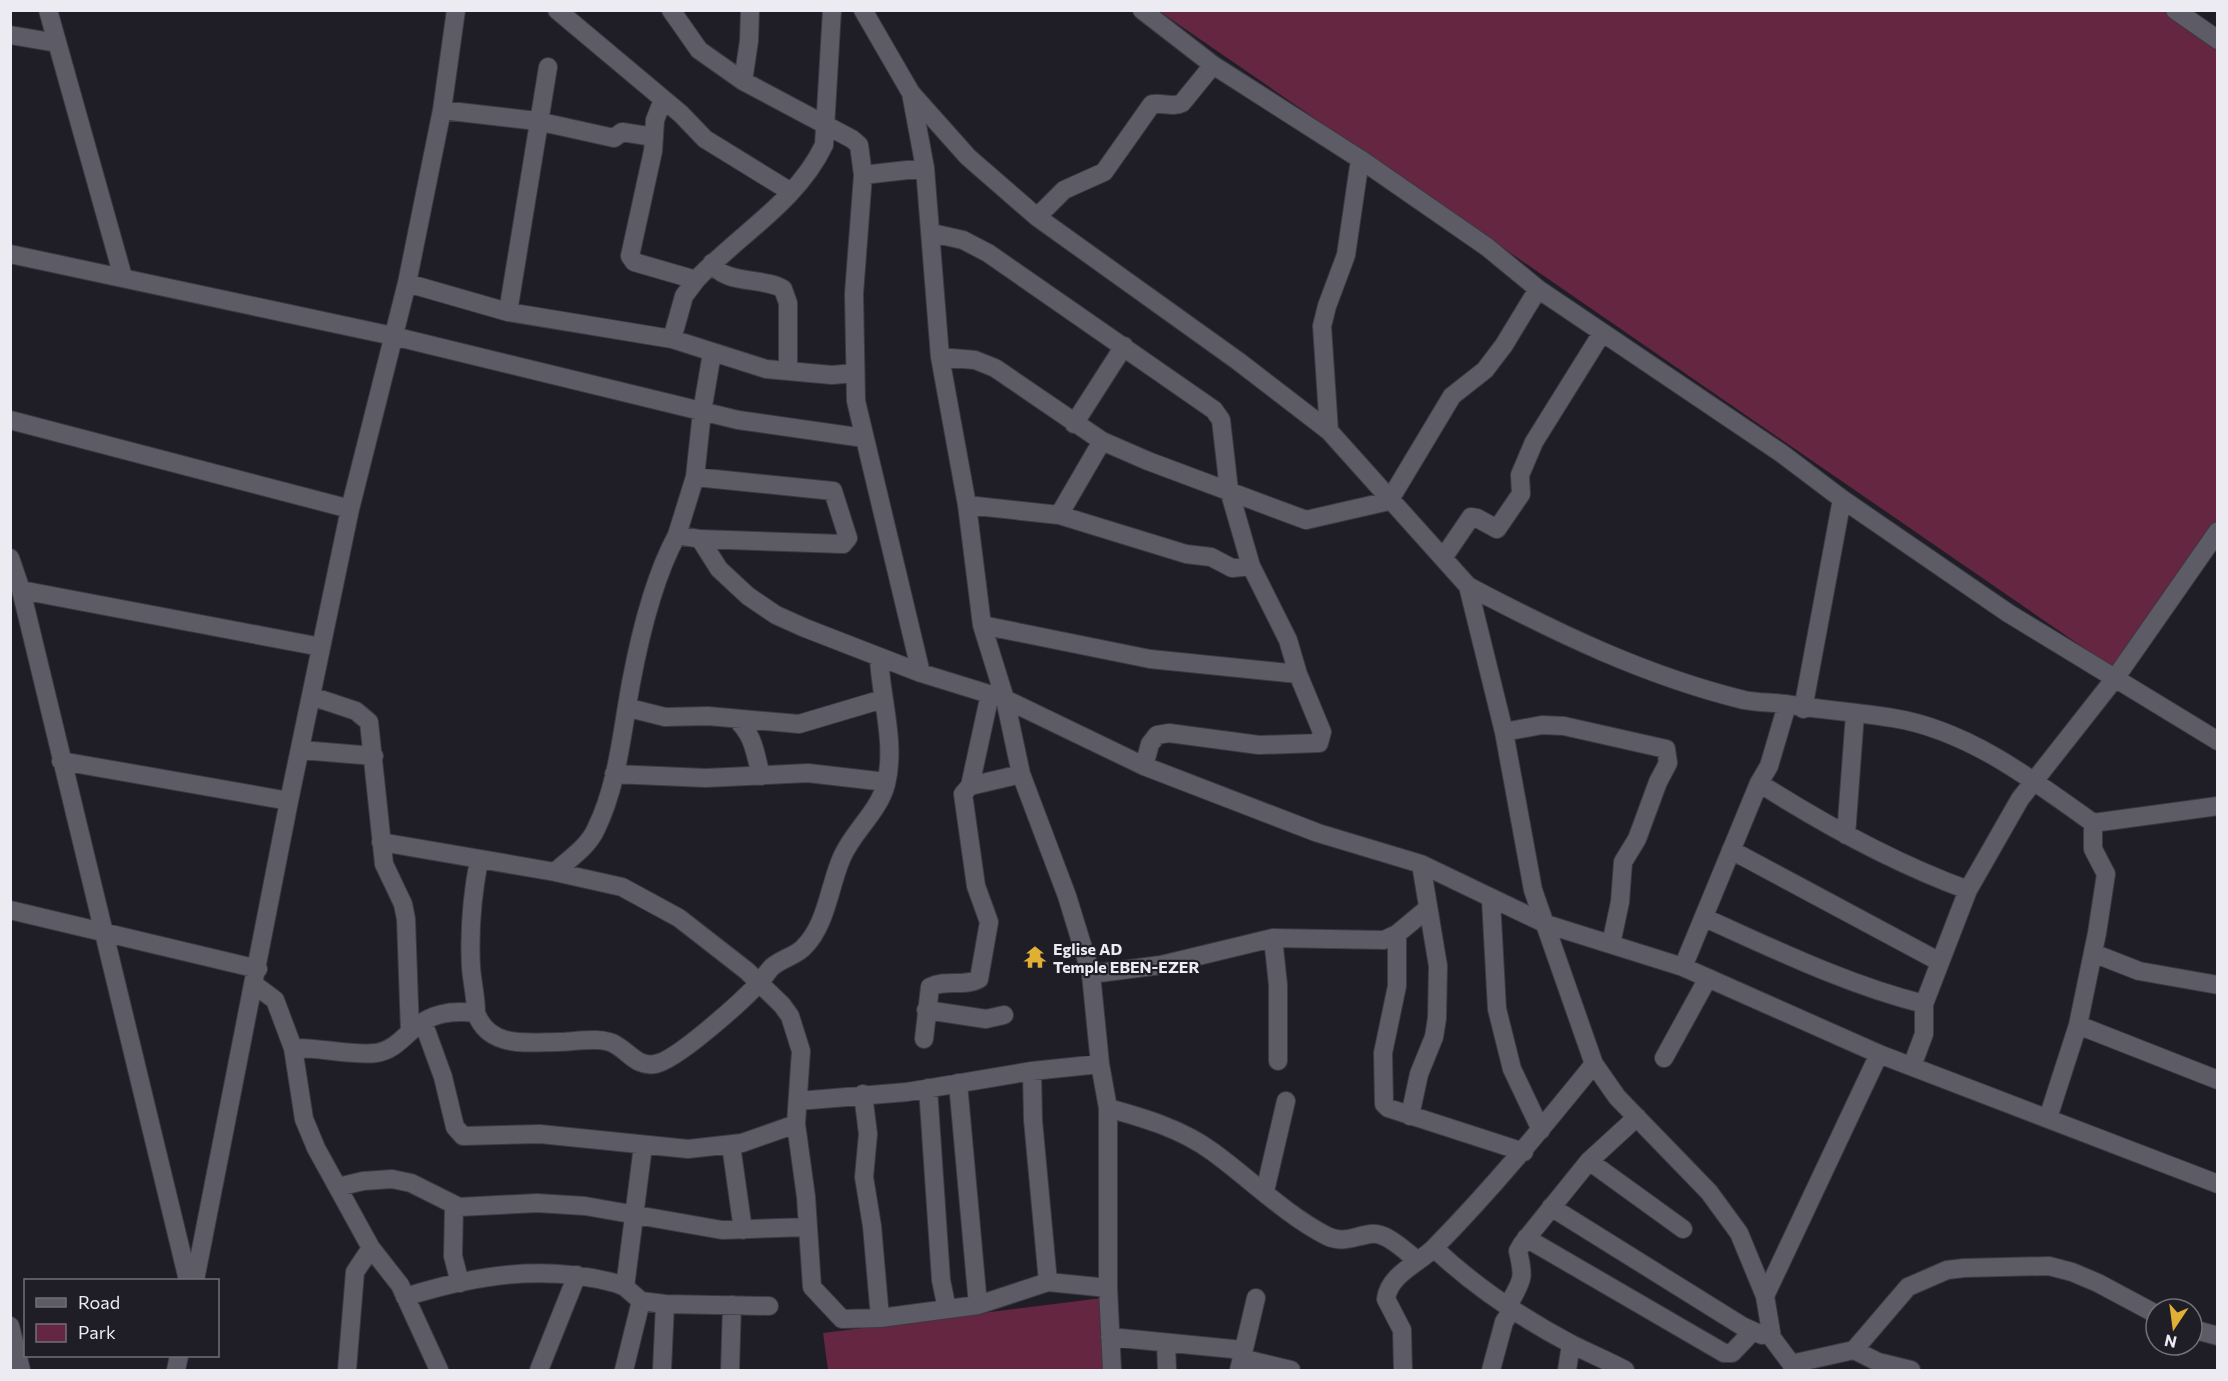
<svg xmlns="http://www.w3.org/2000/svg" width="2228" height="1381" font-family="Commissioner,sans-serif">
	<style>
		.green { fill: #652641 }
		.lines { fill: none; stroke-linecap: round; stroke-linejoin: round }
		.street-casing { stroke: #3b3941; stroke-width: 20 }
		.street { stroke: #5d5b66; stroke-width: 18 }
		.labels { text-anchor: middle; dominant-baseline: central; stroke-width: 4.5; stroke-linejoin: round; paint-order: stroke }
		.poi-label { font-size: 16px; font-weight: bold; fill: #ecebf1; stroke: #1f1d26; text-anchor: start }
	</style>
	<rect width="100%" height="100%" fill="#1f1d26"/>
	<!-- green -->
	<path class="green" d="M1159 11H2166L2217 46V524L2116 670Z
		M1102 1298 1112 1370H828L823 1333Z"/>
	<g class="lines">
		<!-- street casing -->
		<g class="street-casing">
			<path id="street" d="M48 10 123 277
				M557 10 681 114 705 139 791 192
				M671 10 699 50 743 81 852 139 859 145 863 175 854 294 856 401 921 673
				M863 10 911 93 925 168 940 357 967 505 982 625 1005 699 1021 774 1067 896 1091 974 1100 1064 1108 1108V1288L1112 1370
				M1142 10 1213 65 1360 159 1487 247 1538 289 1781 453 1842 499 2008 613 2218 741
				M2175 10 2218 40
				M10 35 57 43
				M743 81 749 41 750 10
				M911 93 968 157 1037 217 1238 361 1329 431 1468 586 1504 732 1533 890 1594 1064 1617 1097 1709 1192 1739 1233 1765 1296 1772 1338 1796 1370
				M662 102 655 120 653 151 630 256 634 262 696 280
				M442 110 537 121 614 138 622 132 654 137
				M863 175 925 168
				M1037 217 1064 190 1104 172 1152 104C1163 102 1172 108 1182 103L1213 65
				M932 233 963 240 988 253 1214 410 1221 420 1229 490 1251 566 1288 640 1298 674 1150 659 982 625
				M10 254 393 336 738 420 864 438
				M712 263C724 285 764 277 783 289L788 303V371
				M407 283 508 312 672 339 766 369 832 375 855 373
				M508 312 548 67
				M672 339 684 296 696 280C738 235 797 202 824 145L832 10
				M712 353 702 412 695 477 677 535 700 539 719 569 748 596 776 615 805 628 921 673 1005 699 1144 766 1318 833 1421 864 1546 924 1683 967 1879 1054 2218 1184
				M940 357 975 360 995 368 1102 441 1148 461 1306 520 1389 501 1452 396 1485 370 1504 345 1538 289
				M10 420 350 509
				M1074 424 1124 346
				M1329 431 1322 326 1327 306 1346 255 1360 159
				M695 477 833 491 848 538 843 544 700 539
				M967 505 1059 515 1186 554 1211 557 1232 568 1251 566
				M1059 515 1102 441
				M10 558 21 590 188 1280
				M1443 558 1471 517 1477 518 1497 529 1521 494 1520 475 1534 442 1602 333
				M1468 586C1557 633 1646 676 1744 700 1758 703 1772 702 1785 704 1821 710 1857 712 1893 718 1968 730 2033 780 2093 823L2218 806
				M21 590 321 647
				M311 696 356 711 369 722 384 864 403 904 406 919 410 1032
				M629 708 665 717 708 716 799 724 883 699
				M1803 709 1842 499
				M736 719C754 735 755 753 761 776
				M1504 732 1542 725 1564 726 1666 749 1668 763 1658 782 1637 839 1623 862 1620 902 1611 944
				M301 750 374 756
				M61 761 289 801
				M1144 766 1150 744 1157 735 1169 733 1259 745 1319 743 1322 732 1298 674
				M614 774 706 778 808 773 886 782
				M1759 783C1825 825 1894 863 1968 890
				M970 786 990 694
				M1846 835 1855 714
				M381 842 555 872 622 887 679 918 747 971 782 1005 790 1016 801 1051 796 1124 806 1197 812 1287 842 1319 880 1318 978 1305 1048 1282 1108 1288
				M1731 850 1940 962
				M555 872C569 859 588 847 596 829 618 784 622 731 631 683 640 635 654 577 677 535
				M1491 900 1497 1009 1512 1069 1541 1130
				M10 910 258 969
				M1705 918C1776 950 1848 985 1924 1004
				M1397 934V986L1383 1053 1384 1104 1388 1108 1524 1152
				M1273 938 1278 985V1061
				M2093 953 2139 971 2218 985
				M1683 967 1759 783 1769 766 1787 705
				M1091 974 1161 965 1273 938 1384 940 1397 934 1427 909
				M255 985 275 1000 293 1048 304 1119 316 1148 371 1248 400 1285 439 1370
				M926 1010 986 1019 1004 1015
				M476 1013C476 997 472 982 471 967 469 930 472 896 479 860
				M423 1022 443 1077 455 1127 463 1136 540 1134 688 1149 742 1143 796 1124
				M2078 1025 2218 1080
				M924 1039 930 987C945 979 965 987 979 979L989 922 976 886 963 794 970 786 1021 774
				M293 1048C320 1047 350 1056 376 1053 391 1051 401 1040 411 1031 430 1013 451 1010 476 1013 489 1049 528 1042 558 1042 574 1042 602 1036 616 1045 630 1053 637 1067 655 1064 676 1061 741 1002 758 984 763 979 767 972 772 967 781 959 795 956 803 948 827 925 829 886 842 857 854 830 878 813 886 784 896 743 881 699 879 658
				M1664 1058 1708 978
				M1912 1066 1924 1034V1004L1968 890 2020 799 2116 677 2218 531
				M1032 1071 1033 1120 1048 1282
				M958 1083 978 1305
				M928 1088 941 1280 947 1309
				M863 1094 868 1134 864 1177 872 1226 880 1318
				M798 1101 907 1092 1032 1071 1100 1064
				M1108 1108C1144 1118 1182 1129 1213 1152 1250 1179 1286 1215 1327 1236 1344 1244 1354 1236 1371 1234 1387 1232 1406 1252 1418 1261
				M1410 1116 1419 1074 1434 1037 1437 1018 1438 966 1421 864
				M2048 1118 2078 1025 2097 933 2106 874 2093 849V823
				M731 1145 743 1230
				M1589 1161 1683 1229
				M338 1187 363 1181 392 1179 411 1183 459 1207 537 1203 585 1206 722 1230 808 1227
				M1265 1191 1286 1101
				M454 1206 453 1256 460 1283
				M1551 1207 1742 1326 1762 1335
				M1526 1238 1724 1353H1732L1752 1332
				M1434 1248C1475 1287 1522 1318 1571 1344 1589 1353 1608 1361 1625 1370
				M195 1280 289 801 350 509 407 283 442 110 456 10
				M625 1287 643 1146
				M1765 1296 1879 1054
				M405 1297C476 1275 542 1264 615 1283L625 1287 641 1301 665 1304 769 1306
				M1508 1306C1522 1279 1525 1281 1518 1251L1522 1244 1589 1161 1637 1117
				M10 1326 21 1370
				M2192 1329 2218 1336
				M1110 1337 1243 1350
				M1166 1343 1167 1370
				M1854 1350 1878 1362 1911 1370
				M1241 1358 1291 1370
				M1791 1364 1854 1350 1908 1287 1947 1270 1964 1268 2049 1266 2072 1272 2098 1283 2156 1314
				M176 1370 179 1356
				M347 1370 355 1272 371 1248
				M539 1370 577 1275
				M624 1370 641 1301
				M662 1370 665 1304
				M730 1370 732 1305
				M1239 1370 1256 1298
				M1403 1370 1402 1330 1386 1299C1389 1274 1420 1263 1435 1247 1492 1189 1543 1127 1594 1064
				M1491 1370 1504 1322 1512 1309
				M1567 1370 1571 1344"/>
		</g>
		<!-- street -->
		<use href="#street" class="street"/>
	</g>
	<!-- icons -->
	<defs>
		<g id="temple-bare" transform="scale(1.8)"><path d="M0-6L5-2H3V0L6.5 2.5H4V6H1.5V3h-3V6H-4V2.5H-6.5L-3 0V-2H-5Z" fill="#dfb034" stroke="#1f1d26" stroke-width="2.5" paint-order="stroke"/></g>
	</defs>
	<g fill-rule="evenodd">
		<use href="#temple-bare" x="1035" y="957"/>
	</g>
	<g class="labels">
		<!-- poi labels -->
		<g class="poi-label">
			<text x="1053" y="948">Eglise AD<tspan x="1053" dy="18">Temple EBEN-EZER</tspan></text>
		</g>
	</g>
	<!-- border -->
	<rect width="2228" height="1381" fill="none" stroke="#ecebf1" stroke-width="24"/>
	<!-- legend -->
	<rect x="24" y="1279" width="195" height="78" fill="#1f1d26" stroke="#716f77" stroke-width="1.5"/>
	<rect x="36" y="1298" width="30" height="9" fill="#5d5b66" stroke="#716f77" stroke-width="1.5"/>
	<text x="78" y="1309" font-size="18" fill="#ecebf1">Road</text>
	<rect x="36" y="1324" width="30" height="18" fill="#652641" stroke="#716f77" stroke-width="1.5"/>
	<text x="78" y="1339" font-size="18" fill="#ecebf1">Park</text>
	<!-- north arrow -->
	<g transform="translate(2174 1327) rotate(193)"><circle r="28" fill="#1f1d26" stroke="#716f77" stroke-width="1.5"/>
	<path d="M0-4.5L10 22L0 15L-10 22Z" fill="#dfb034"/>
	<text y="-9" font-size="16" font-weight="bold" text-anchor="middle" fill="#ecebf1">N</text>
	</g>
</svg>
